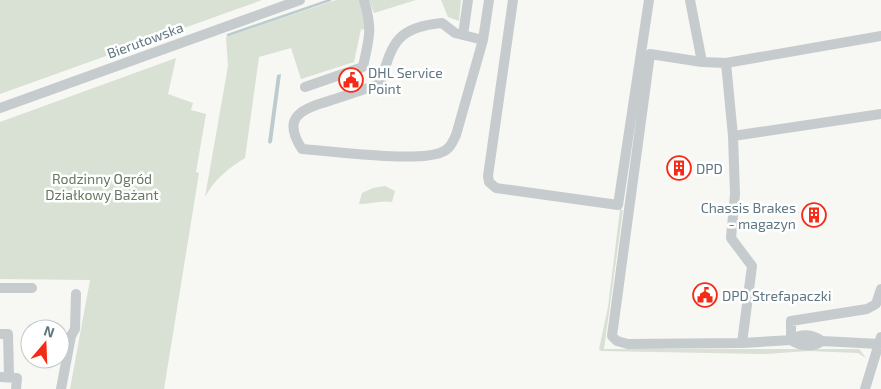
<svg xmlns="http://www.w3.org/2000/svg" width="881" height="389" font-family="'Exo 2',sans-serif">
	<style>
		.green { fill: #d9e0d4 }
		.water { fill: #bccbce }
		.lines { fill: none; stroke-linecap: round; stroke-linejoin: round }
		.stream { stroke: #bccbce; stroke-width: 2.5 }
		.minor { stroke: #c6cbce; stroke-width: 10 }
		.labels { text-anchor: middle; dominant-baseline: central; stroke-width: 5; stroke-linejoin: round; paint-order: stroke }
		.street-label { font-size: 14px; fill: #5f7782; stroke: #fff }
		.poi-label { font-size: 14px; fill: #5f7782; stroke: #fff; text-anchor: start }
		.park-label { font-size: 14px; fill: #67795f; stroke: #fff }
	</style>
	<rect width="100%" height="100%" fill="#f7f7f4"/>
	<!-- green -->
	<path class="green" d="M0 0H262L0 94Z
		M336 0H359L366 23V30L361 29 354 62 301 79 291 48 259 57 245 158C227 169 215 179 205 197L228 66 226 37Z
		M369 0H416L374 13Z
		M441 0H461L459 21 448 17Z
		M176 58 168 94 193 103 191 110 206 114 196 172 199 173 164 389H70L90 280 0 279V122Z
		M385 186 395 191 392 202C381 200 371 204 359 204L362 193 373 188Z
		M620 209 623 210 604 349H859L866 358 858 353 809 351 765 354 601 351 599 349 608 307Z"/>
	<!-- water -->
	<path class="water" d="M281 74 272 142 270 144 268 142 277 75Z"/>
	<g class="lines">
		<!-- stream -->
		<path class="stream" d="M228 35 330 0"/>
		<!-- minor -->
		<path class="minor" d="M513 0 488 176 489 182 496 188 618 205 649 0
			M690 0 702 62
			M463 35 468 0
			M483 40 455 33 442 23C395 27 392 45 380 84 365 89 350 94 335 99 306 108 279 114 302 149 330 151 420 163 442 152 450 149 452 143 456 135L483 40 489 0
			M726 63 881 36
			M305 87 363 67C369 37 373 31 364 0
			M0 108 300 0
			M733 136 726 63 702 62 650 54 612 336 617 341 628 344 742 343 791 340C801 333 812 334 822 341L879 344
			M0 288H32
			M0 334H8L9 377
			M791 340V321L867 309 876 304 881 289
			M791 340C800 346 813 348 822 341
			M742 343 752 266 731 238 735 194 733 136 881 114
			M0 377 17 378 16 389
			M61 389 71 336 75 329 76 294
			M865 389 881 337"/>
	</g>
	<!-- icons -->
	<defs>
		<g id="civic-ring" transform="scale(1.25)"><circle r="9.5" fill="#fff" stroke="#f42c17" stroke-width="1.5"/><path d="M-.6-6.5H3V-4.5H.6V-3L4-1V1h2V6H-6V1h2V-1L-.6-3ZM-1.2 2.5V6h2.4V2.5Z" fill="#f42c17"/></g>
		<g id="building-ring" transform="scale(1.25)"><circle r="9.5" fill="#fff" stroke="#f42c17" stroke-width="1.5"/><path d="M-4-6H4V6H1V3H-1V6H-4ZM-2.5-4.3h1.7v1.8h-1.7ZM.8-4.3h1.7v1.8H.8ZM-2.5-1h1.7V.8h-1.7ZM.8-1h1.7V.8H.8Z" fill="#f42c17"/></g>
	</defs>
	<g fill-rule="evenodd">
		<use href="#civic-ring" x="351" y="80"/>
		<use href="#building-ring" x="679" y="168"/>
		<use href="#building-ring" x="814" y="215"/>
		<use href="#civic-ring" x="705" y="295"/>
	</g>
	<g class="labels">
		<!-- street labels -->
		<g class="street-label">
			<text transform="translate(145 40) rotate(-20)">Bierutowska</text>
		</g>
		<!-- poi labels -->
		<g class="poi-label">
			<text x="368" y="72">DHL Service<tspan x="368" dy="16">Point</tspan></text>
			<text x="696" y="168">DPD</text>
			<text x="796" y="207" text-anchor="end">Chassis Brakes<tspan x="796" dy="16">- magazyn</tspan></text>
			<text x="722" y="295">DPD Strefapaczki</text>
		</g>
		<!-- park labels -->
		<g class="park-label">
			<text x="102" y="178">Rodzinny Ogród<tspan x="102" dy="16">Działkowy Bażant</tspan></text>
		</g>
	</g>
	<!-- north arrow -->
	<g transform="translate(45 344) rotate(19)"><circle r="24" fill="#ffffff" stroke="#bfc9cd"/>
	<path d="M0-4L9 19L0 12L-9 19Z" fill="#f42c17"/>
	<text y="-8" font-size="14" font-weight="bold" text-anchor="middle" fill="#5f7782">N</text>
	</g>
</svg>
